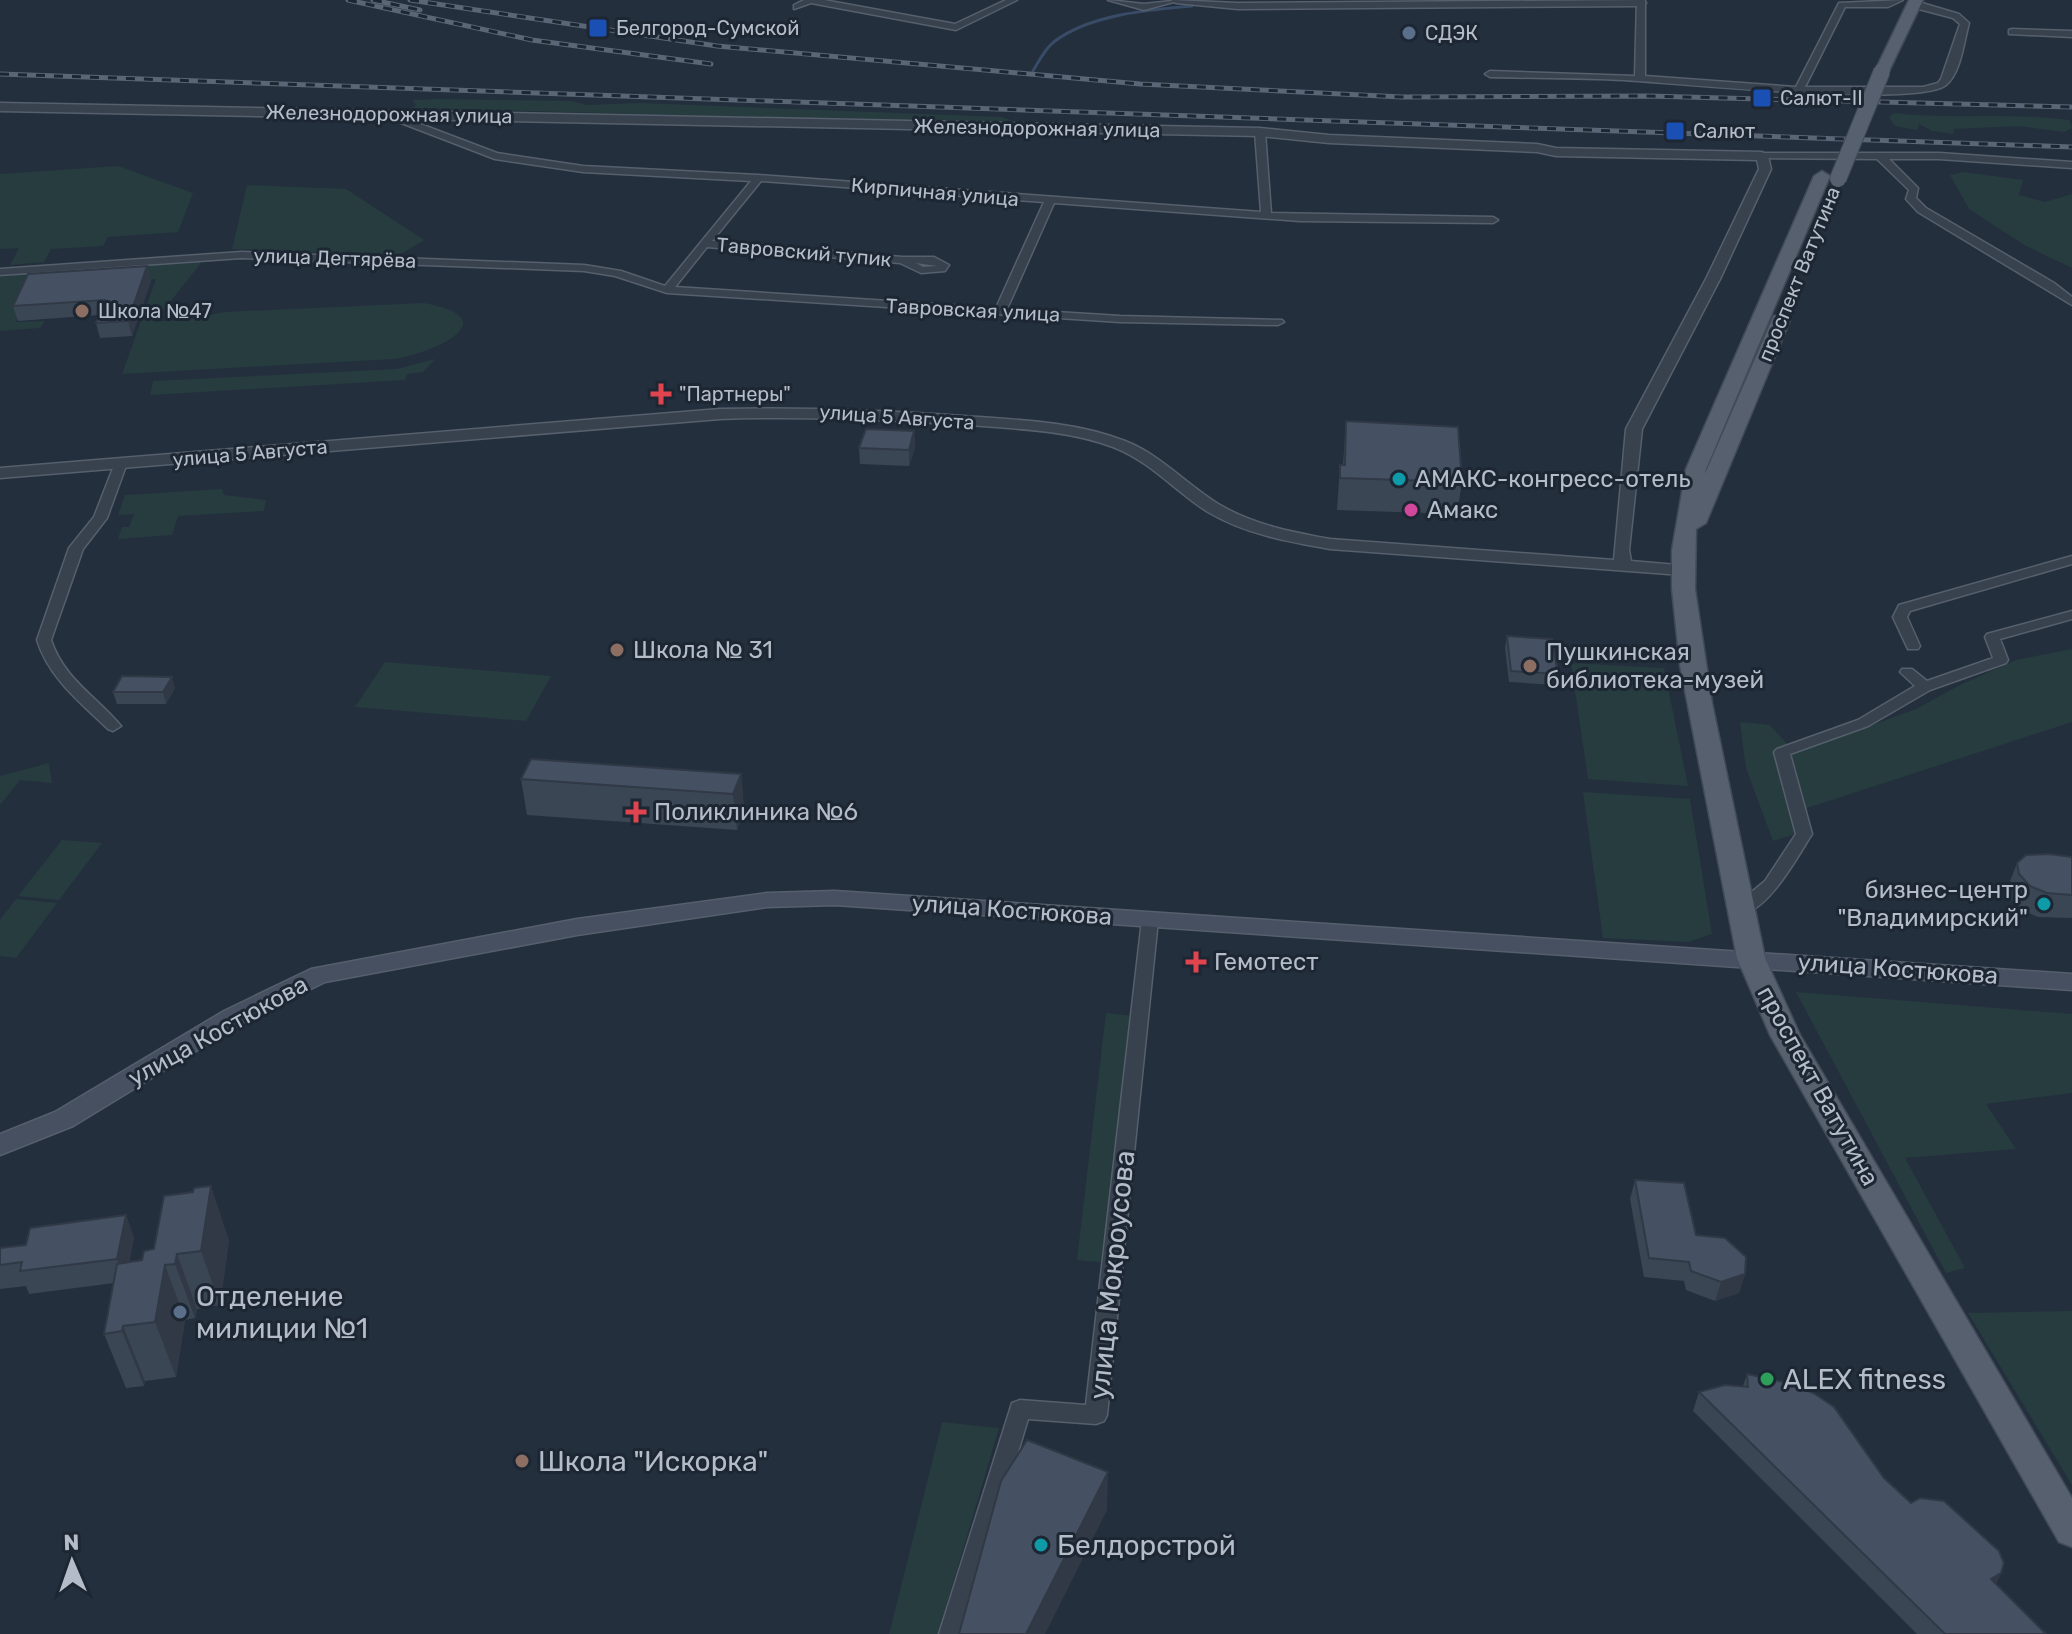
<svg xmlns="http://www.w3.org/2000/svg" width="2072" height="1634" font-family="Rubik,sans-serif">
	<style>
		.green { fill: #263c3f }
		.lines { fill: none; stroke-linecap: round; stroke-linejoin: round }
		.stream { stroke: #394c67; stroke-width: 3 }
		.minor-casing { stroke: #565f6c; stroke-width: 3 }
		.tertiary-casing { stroke: #565f6c; stroke-width: 3 }
		.secondary-casing { stroke: #565f6c; stroke-width: 3 }
		.primary-casing { stroke: #414a57; stroke-width: 3 }
		.minor { fill: #38414e; fill-rule: evenodd }
		.tertiary { fill: #38414e; fill-rule: evenodd }
		.secondary { fill: #465061; fill-rule: evenodd }
		.primary { fill: #56606e; fill-rule: evenodd }
		.rail-casing { stroke: #5a6575; stroke-width: 5 }
		.rail { stroke: #1d2633; stroke-width: 3; stroke-dasharray: 9; stroke-linecap: butt }
		.primary-bridge-casing { stroke: #414a57; stroke-width: 18; stroke-linecap: butt }
		.primary-bridge { stroke: #56606e; stroke-width: 16 }
		.wall { fill: #3b4654 }
		.shaded-wall { fill: #303945 }
		.building { fill: #455162; stroke: #303945; stroke-width: 2 }
		.transit-dot { fill: #1a4fb4; stroke: #1d2633; stroke-width: 3 }
		.service-dot { fill: #5c6f8a; stroke: #1d2633; stroke-width: 3 }
		.education-dot { fill: #8d6e63; stroke: #1d2633; stroke-width: 3 }
		.health-dot { fill: #e0444e; stroke: #1d2633; stroke-width: 3 }
		.culture-dot { fill: #0f9aa8; stroke: #1d2633; stroke-width: 3 }
		.hotel-dot { fill: #d1479c; stroke: #1d2633; stroke-width: 3 }
		.leisure-dot { fill: #2e9e5b; stroke: #1d2633; stroke-width: 3 }
		.labels { text-anchor: middle; dominant-baseline: central; stroke-width: 6; stroke-linejoin: round; paint-order: stroke }
		.far-poi-label { font-size: 20px; fill: #b4bcc9; stroke: #1d2633; text-anchor: start }
		.far-street-label { font-size: 20px; fill: #b4bcc9; stroke: #1d2633 }
		.poi-label { font-size: 24px; fill: #b4bcc9; stroke: #1d2633; text-anchor: start }
		.street-label { font-size: 24px; fill: #b4bcc9; stroke: #1d2633 }
		.near-street-label { font-size: 28px; fill: #b4bcc9; stroke: #1d2633 }
		.near-poi-label { font-size: 28px; fill: #b4bcc9; stroke: #1d2633; text-anchor: start }
	</style>
	<rect width="100%" height="100%" fill="#242f3e"/>
	<!-- green -->
	<path class="green" d="M436 99 572 101 586 105 640 103 1002 117 1013 121 1007 124 412 108 416 105 412 100Z
		M1894 113C1952 120 2010 112 2069 120L2072 128 2064 132 2019 126 1954 129 1953 134 1932 131 1919 124 1917 130 1895 126 1889 117Z
		M118 166 193 193 178 232 108 237 103 246 51 249 44 262 10 265 19 248 0 249V174Z
		M1963 172 2023 180 2019 195 2045 202 2072 194V268L2026 246 1969 209 1950 175Z
		M247 185 346 189 424 240 399 255 232 249Z
		M196 261 201 263 154 322 190 319 225 312 424 303C510 319 433 353 394 359L122 374 156 279 134 280 139 265Z
		M83 269 78 283 32 286 16 322 45 321 40 328 0 331V277Z
		M435 359 423 372 407 374 405 380 150 395 153 381 397 369Z
		M222 489 224 495 266 500 264 511 178 516 172 535 118 539 122 527H129L134 514 118 515 125 495Z
		M2072 649V722L1807 808 1809 830 1773 841 1746 768 1740 722 1770 725 1795 753 1916 709 1960 685 2016 660Z
		M385 662 551 676 526 721 355 707Z
		M1571 663 1664 668 1688 786 1588 779Z
		M49 763 52 783 20 780 0 805V776Z
		M1583 792 1690 799 1712 934 1688 942 1603 938Z
		M62 840 102 843 59 900 18 896Z
		M16 899 57 903 16 958 0 956V920Z
		M1796 992 2072 1014V1093L1986 1104 2016 1149 1905 1158 1965 1268 1946 1273Z
		M1106 1013 1133 1016 1107 1263 1077 1260Z
		M2072 1311V1485L1968 1313Z
		M942 1422 999 1428 938 1634H889Z"/>
	<g class="lines">
		<!-- stream -->
		<path class="stream" d="M1033 71C1039 61 1045 48 1055 41 1091 14 1149 10 1192 6"/>
		<!-- minor casing -->
		<g class="minor-casing">
			<path id="minor" d="M804 0H824L955 24 1006 0H1017L956 30 811 3 794 9V5Z
				M1108 0 1144 4 1181 0 1144 10Z
				M1637 0H1645V76L1796 87 1839 3 1903 0 1888 7H1845L1805 87H1923L1938 83 1941 79 1960 24 1953 18 1915 8 1912 0 1959 14 1969 23C1964 41 1961 73 1946 85 1917 108 1674 83 1624 80 1580 78 1535 78 1490 77L1485 74 1490 71 1635 76Z
				M2012 29 2072 31V37L2009 34V30Z
				M386 111 497 153 583 166 758 175 1261 212 1255 132 1260 129 1265 132 1271 213 1493 217 1498 220 1493 223 1300 221 1054 203 1007 309 1120 316 1282 320 1284 322 1278 325 1120 322 667 293 615 276 584 271 241 258 0 275V269L241 252 584 265 621 271 665 286 751 181 583 172 495 159 383 116V112ZM761 181 1044 202 996 308 675 287 707 247 900 263 921 273 945 271 949 265 934 257H902L712 241ZM916 263 937 266 923 267Z
				M1762 153H1939L2072 162V168L1939 159H1889L1918 188 1916 198 1926 208 2054 283 2072 297V305L1918 212 1906 199 1909 190 1877 159 1759 158 1757 156Z
				M121 459 127 463 107 518 83 549 51 640C64 679 96 696 121 726L113 731 108 729C80 702 49 678 37 640L69 548 94 517 115 463Z
				M2072 556V564L1910 611 1907 617 1920 646 1918 649H1908L1893 617 1899 605Z
				M2072 611V619L2000 639 2008 660 2006 663 1930 690 1868 726 1790 754 1812 834C1799 854 1764 920 1736 913L1734 909 1736 905 1765 881 1796 834 1774 752 1777 749 1858 720 1915 686 1900 672 1902 669H1912L1927 681 1993 658 1985 637 1987 634Z
				M1150 914 1158 920 1107 1415 1104 1421 1096 1424 1028 1419 963 1634H939L1012 1403 1020 1400 1086 1405 1142 920Z"/>
		</g>
		<!-- tertiary casing -->
		<g class="tertiary-casing">
			<path id="tertiary" d="M1171 0 1238 3 1642 0 1646 3 1641 6 1238 9 1176 3Z
				M0 103 1260 128 1329 135 1537 144 1556 148 1762 152 1768 156 1771 169 1721 277 1642 429 1629 550 1631 561 1688 566 1691 570 1688 574 1682 575 1330 549C1289 542 1245 534 1208 512 1176 492 1150 461 1113 447 1068 430 1017 429 969 425 886 420 803 416 720 419L0 478V468L720 409C801 407 882 410 963 416 1017 420 1074 421 1125 441 1161 455 1187 485 1220 505 1254 525 1292 532 1330 539L1614 560 1626 429 1707 277 1759 169 1757 160 1556 156 1537 152 1329 143 1260 136 0 111Z"/>
		</g>
		<!-- secondary casing -->
		<g class="secondary-casing">
			<path id="secondary" d="M835 891 2072 974V990L835 905 767 907 577 935 325 982 242 1023 73 1126 0 1155V1134L55 1112 224 1011 311 969 577 919 767 893Z"/>
		</g>
		<!-- primary casing -->
		<g class="primary-casing">
			<path id="primary" d="M1909 0H1923L1889 71 1887 74H1877L1875 71Z
				M1822 171 1830 176 1706 469 1705 474 1772 320 1774 316H1788L1790 320 1706 523 1696 529 1695 589 1712 703 1765 958 1800 1035 2072 1498V1547L2059 1542 1770 1035 1737 958 1680 665 1672 589V550L1686 469 1814 176Z"/>
		</g>
		<!-- minor -->
		<use href="#minor" class="minor"/>
		<!-- tertiary -->
		<use href="#tertiary" class="tertiary"/>
		<!-- secondary -->
		<use href="#secondary" class="secondary"/>
		<!-- primary -->
		<use href="#primary" class="primary"/>
		<!-- rail casing -->
		<g class="rail-casing">
			<path id="rail" d="M348 0 532 40 711 64
				M373 0 420 10
				M410 0 717 46 1140 84 1402 97 1648 96 2072 107
				M0 74 2072 147"/>
		</g>
		<!-- rail -->
		<use href="#rail" class="rail"/>
		<!-- primary-bridge casing -->
		<g class="primary-bridge-casing">
			<path id="primary-bridge" d="M1838 179 1882 71"/>
		</g>
		<!-- primary-bridge -->
		<use href="#primary-bridge" class="primary-bridge"/>
	</g>
	<!-- wall -->
	<path class="wall" d="M147 266 151 281 132 336 100 338 96 323 99 315 18 321 13 306Z
		M1346 421 1462 482 1457 514 1337 510 1340 465H1343Z
		M914 431 915 447 909 466 860 464 859 448Z
		M1507 636 1558 674 1556 685 1509 682 1505 648Z
		M175 688 166 704H117L113 692Z
		M741 774 744 809 737 830 527 815 521 779Z
		M2072 857V918L2038 917 2022 910 2010 898 2008 887 2017 863Z
		M1635 1180 1696 1235 1745 1274 1739 1293 1715 1301 1686 1290 1684 1281 1644 1277 1630 1199Z
		M126 1215 134 1238 129 1262 142 1260 229 1240 220 1305 197 1309 195 1318 185 1320 176 1377 145 1381 144 1386 126 1388 104 1334 114 1283 29 1294 26 1286 0 1289V1248L26 1245Z
		M1747 1374 1884 1478 1911 1503 2001 1573 1996 1584 2046 1634H1917L1693 1411 1699 1392 1743 1386Z"/>
	<!-- shaded-wall -->
	<path class="shaded-wall" d="M147 266 151 281 132 336 128 321Z
		M914 431 915 447 909 466V450Z
		M172 677 175 688 166 704 163 692Z
		M741 774 744 809 737 830 733 794Z
		M211 1186 229 1240 220 1305 201 1251Z
		M126 1215 134 1238 126 1281 117 1259Z
		M177 1254 197 1309 195 1318 175 1264Z
		M165 1265 185 1320 176 1377 155 1322Z
		M1745 1274 1739 1293 1715 1301 1721 1282Z
		M123 1326 145 1381 144 1386 122 1331Z
		M1108 1472 1107 1510 1045 1634H1026Z
		M2001 1573 1992 1592 1991 1579Z"/>
	<!-- building -->
	<path class="building" d="M147 266 128 321 96 323 105 300 13 306 28 274Z
		M1346 421 1458 427 1462 482 1340 478V465H1345Z
		M866 429 914 431 909 450 859 448Z
		M1507 636 1552 639 1558 674 1511 671Z
		M122 676 172 677 163 692H113Z
		M531 759 741 774 733 794 521 779Z
		M2049 854 2072 857V895L2047 893 2030 886 2019 874 2017 863 2026 855Z
		M1635 1180 1684 1183 1696 1235 1725 1238 1746 1257 1745 1274 1721 1282 1691 1271 1689 1262 1649 1258Z
		M211 1186 201 1251 177 1254 175 1264 165 1265 155 1322 123 1326 122 1331 104 1334 117 1264 142 1260 144 1251 154 1249 164 1196 193 1192 194 1188Z
		M126 1215 117 1259 20 1271 22 1262 0 1265V1248L26 1245 30 1228Z
		M1747 1374 1793 1384 1815 1394 1834 1407 1884 1478 1911 1503 1920 1498 1944 1501 1999 1551 2004 1563 2001 1573 1991 1579 2046 1634H1945L1699 1392 1725 1385 1748 1387Z
		M1027 1440 1108 1472 1026 1634H959L1001 1481Z"/>
	<!-- markers -->
	<g class="transit-dot">
		<rect x="588" y="18" width="20" height="20" rx="4"/>
		<rect x="1752" y="88" width="20" height="20" rx="4"/>
		<rect x="1665" y="121" width="20" height="20" rx="4"/>
	</g>
	<g class="service-dot">
		<circle cx="1409" cy="33" r="8"/>
		<circle cx="180" cy="1312" r="8"/>
	</g>
	<g class="education-dot">
		<circle cx="82" cy="311" r="8"/>
		<circle cx="617" cy="650" r="8"/>
		<circle cx="1530" cy="666" r="8"/>
		<circle cx="522" cy="1461" r="8"/>
	</g>
	<g class="health-dot">
		<path d="M657 382h8v8h8v8h-8v8h-8v-8h-8v-8h8z"/>
		<path d="M632 800h8v8h8v8h-8v8h-8v-8h-8v-8h8z"/>
		<path d="M1192 950h8v8h8v8h-8v8h-8v-8h-8v-8h8z"/>
	</g>
	<g class="culture-dot">
		<circle cx="1399" cy="479" r="8"/>
		<circle cx="2044" cy="904" r="8"/>
		<circle cx="1041" cy="1545" r="8"/>
	</g>
	<circle class="hotel-dot" cx="1411" cy="510" r="8"/>
	<circle class="leisure-dot" cx="1767" cy="1379" r="8"/>
	<g class="labels">
		<!-- far-poi labels -->
		<g class="far-poi-label">
			<text x="616" y="28">Белгород-Сумской</text>
			<text x="1425" y="33">СДЭК</text>
			<text x="1780" y="98">Салют-II</text>
			<text x="1693" y="131">Салют</text>
			<text x="98" y="311">Школа №47</text>
			<text x="679" y="394">"Партнеры"</text>
		</g>
		<!-- far-street labels -->
		<g class="far-street-label">
			<text transform="translate(389 114) rotate(1)">Железнодорожная улица</text>
			<text transform="translate(1037 128) rotate(1)">Железнодорожная улица</text>
			<text transform="translate(935 192) rotate(5)">Кирпичная улица</text>
			<text transform="translate(804 252) rotate(5)">Тавровский тупик</text>
			<text transform="translate(335 258) rotate(2)">улица Дегтярёва</text>
			<text transform="translate(1799 274) rotate(-68)">проспект Ватутина</text>
			<text transform="translate(973 310) rotate(3)">Тавровская улица</text>
			<text transform="translate(897 417) rotate(4)">улица 5 Августа</text>
			<text transform="translate(250 453) rotate(-5)">улица 5 Августа</text>
		</g>
		<!-- poi labels -->
		<g class="poi-label">
			<text x="1415" y="479">АМАКС-конгресс-отель</text>
			<text x="1427" y="510">Амакс</text>
			<text x="633" y="650">Школа № 31</text>
			<text x="1546" y="652">Пушкинская<tspan x="1546" dy="28">библиотека-музей</tspan></text>
			<text x="654" y="812">Поликлиника №6</text>
			<text x="2028" y="890" text-anchor="end">бизнес-центр<tspan x="2028" dy="28">"Владимирский"</tspan></text>
			<text x="1214" y="962">Гемотест</text>
		</g>
		<!-- street labels -->
		<g class="street-label">
			<text transform="translate(1012 910) rotate(4)">улица Костюкова</text>
			<text transform="translate(1898 969) rotate(4)">улица Костюкова</text>
			<text transform="translate(218 1031) rotate(-29)">улица Костюкова</text>
			<text transform="translate(1818 1086) rotate(61)">проспект Ватутина</text>
		</g>
		<!-- near-street labels -->
		<g class="near-street-label">
			<text transform="translate(1112 1275) rotate(-84)">улица Мокроусова</text>
		</g>
		<!-- near-poi labels -->
		<g class="near-poi-label">
			<text x="196" y="1296">Отделение<tspan x="196" dy="32">милиции №1</tspan></text>
			<text x="1783" y="1379">ALEX fitness</text>
			<text x="538" y="1461">Школа "Искорка"</text>
			<text x="1057" y="1545">Белдорстрой</text>
		</g>
	</g>
	<!-- north arrow -->
	<g transform="translate(72 1562) rotate(358)" stroke="#1d2633" stroke-width="6" paint-order="stroke">
	<path d="M0-6L14 30L0 20L-14 30Z" fill="#b4bcc9"/>
	<text y="-12" font-size="22" font-weight="bold" text-anchor="middle" fill="#b4bcc9">N</text>
	</g>
</svg>
